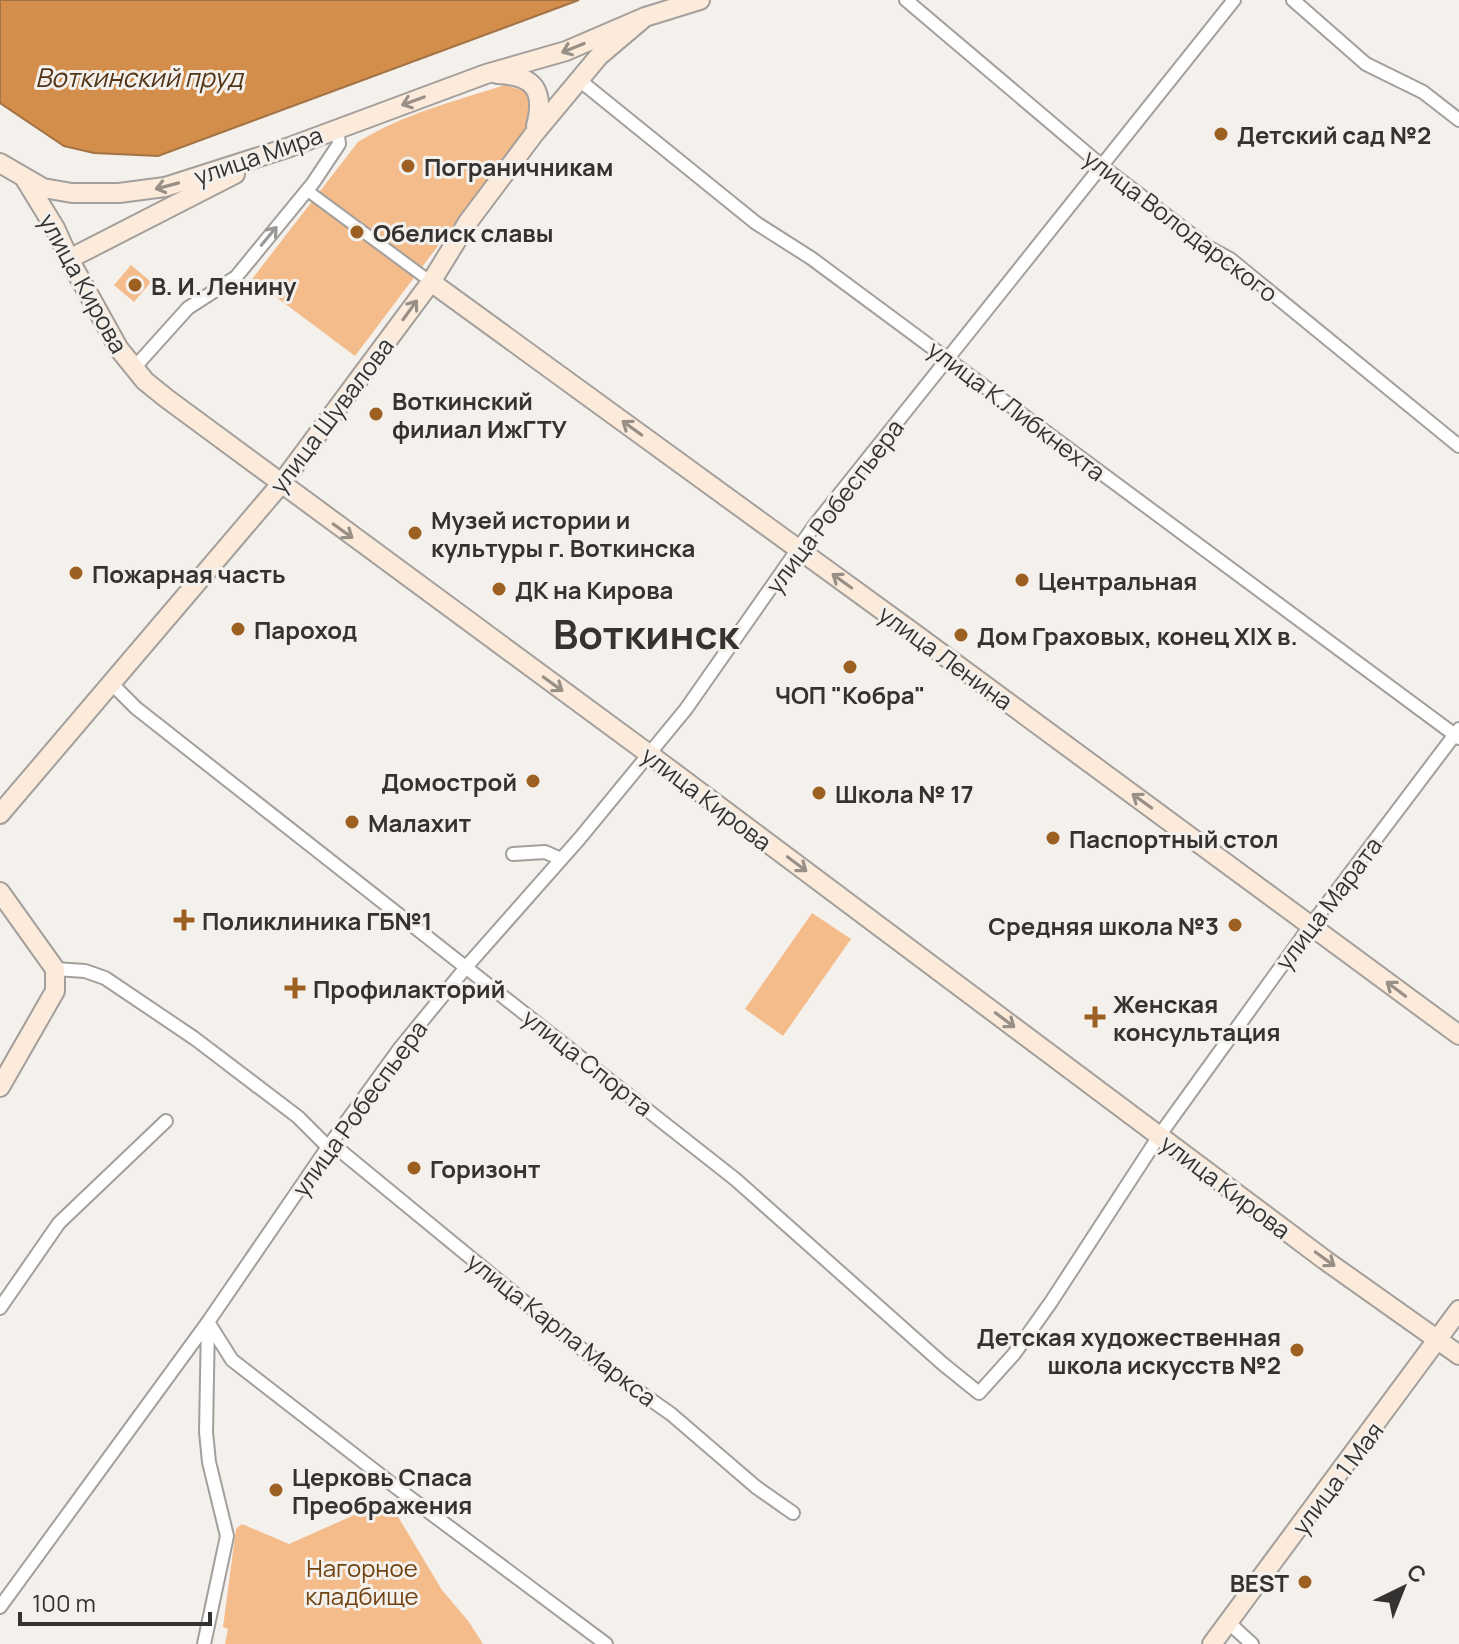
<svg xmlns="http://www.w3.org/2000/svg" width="1459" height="1644" font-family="Manrope,sans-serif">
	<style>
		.green { fill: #f4bc8b }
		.water { fill: #d38e4c; stroke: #a47344; stroke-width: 2 }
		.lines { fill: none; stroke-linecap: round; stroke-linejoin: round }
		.pedestrian-casing { stroke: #a39f9c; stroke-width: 14 }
		.minor-casing { stroke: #a39f9c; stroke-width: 16 }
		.secondary-casing { stroke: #a39f9c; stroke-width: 22 }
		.pedestrian { stroke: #fff; stroke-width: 10 }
		.minor { stroke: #fff; stroke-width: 12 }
		.secondary { stroke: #fcebdb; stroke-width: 18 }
		.oneway { stroke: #988f86 }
		.oneway2 { stroke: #9a9998 }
		.poi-dot { fill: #9c6022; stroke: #f4f0ec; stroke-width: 3 }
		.labels { text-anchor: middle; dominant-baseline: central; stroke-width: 6; stroke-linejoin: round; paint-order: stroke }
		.poi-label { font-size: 24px; font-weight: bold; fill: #353332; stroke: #f4f0ec; text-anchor: start }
		.street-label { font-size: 24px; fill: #353332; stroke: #f4f0ec }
		.park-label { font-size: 24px; fill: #714311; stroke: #f4f0ec }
		.water-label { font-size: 26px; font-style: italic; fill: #523519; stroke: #f4f0ec }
		.town-label { font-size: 40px; font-weight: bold; fill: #353332; stroke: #f4f0ec }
	</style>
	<rect width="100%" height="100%" fill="#f4f0ec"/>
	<!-- green -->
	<path class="green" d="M505 85 534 94 532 121 355 356 252 279 358 142C403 114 455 101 505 85Z
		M131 265 151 282 134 302 114 285Z
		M812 913 851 939 783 1036 745 1009Z
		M388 1500 442 1590 469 1622 483 1644H225L228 1629 223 1627 236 1529 242 1524 289 1544Z"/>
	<!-- water -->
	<path class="water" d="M0 0H579L158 156 94 153 64 146 0 103Z"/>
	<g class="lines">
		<!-- pedestrian casing -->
		<g class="pedestrian-casing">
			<path id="pedestrian" d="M312 194 431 282"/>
		</g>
		<!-- minor casing -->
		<g class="minor-casing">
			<path id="minor" d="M906 0 1102 166 1208 247 1230 259 1459 446
				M1293 0 1366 64 1423 92 1459 120
				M578 79 756 223 811 258 1459 738
				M134 368 188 308 236 277 313 183 339 144 337 128
				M112 684 136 708 735 1179 943 1364 979 1393 1014 1354 1051 1302 1159 1136 1311 925 1459 729
				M513 854 545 852 561 859
				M55 969 85 971 105 978 194 1038 298 1117 328 1147
				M331 1143 600 1364 671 1414 756 1487 793 1513
				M0 1308 59 1223 166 1121
				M208 1322 232 1360 401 1491 606 1644
				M0 1607 208 1322 328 1147 400 1048 467 966 580 838 686 709 814 526 1234 0
				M1229 1623 1252 1644
				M204 1644 227 1536 209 1462 206 1432 208 1322"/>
		</g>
		<!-- secondary casing -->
		<g class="secondary-casing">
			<path id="secondary" d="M497 74C535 75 545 91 536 126
				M0 163 43 188 72 193H119L165 187 287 148 486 74 566 51 645 17 700 0
				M25 179 55 228 69 259 119 349 145 381 166 398 649 754 1325 1260 1459 1355
				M69 259 235 174
				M431 282 915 634 1459 1035
				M0 814 280 485 431 282 468 222 534 134 599 56 645 17
				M0 892 55 969V991L0 1087
				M1212 1644 1459 1310"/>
		</g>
		<!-- pedestrian -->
		<use href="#pedestrian" class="pedestrian"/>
		<!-- minor -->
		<use href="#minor" class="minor"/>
		<!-- secondary -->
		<use href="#secondary" class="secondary"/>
	</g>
	<!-- one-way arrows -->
	<defs><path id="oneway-shaft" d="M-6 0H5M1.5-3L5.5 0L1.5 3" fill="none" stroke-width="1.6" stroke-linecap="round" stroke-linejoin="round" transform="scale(2)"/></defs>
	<g class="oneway">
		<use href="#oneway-shaft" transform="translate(573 48) rotate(158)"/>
		<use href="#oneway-shaft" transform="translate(413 101) rotate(160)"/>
		<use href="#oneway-shaft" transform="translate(167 186) rotate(165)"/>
		<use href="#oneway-shaft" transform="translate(410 310) rotate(-54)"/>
		<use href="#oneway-shaft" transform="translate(632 428) rotate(-144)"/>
		<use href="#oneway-shaft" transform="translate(343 531) rotate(36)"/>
		<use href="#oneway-shaft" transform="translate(842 581) rotate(-144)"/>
		<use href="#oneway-shaft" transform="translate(553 684) rotate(36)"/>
		<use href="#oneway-shaft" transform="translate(1142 801) rotate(-144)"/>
		<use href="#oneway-shaft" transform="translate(797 864) rotate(37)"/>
		<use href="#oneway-shaft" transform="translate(1396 989) rotate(-143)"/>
		<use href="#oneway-shaft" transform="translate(1005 1020) rotate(37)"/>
		<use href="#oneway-shaft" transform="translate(1325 1259) rotate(36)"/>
	</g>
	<use class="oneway2" href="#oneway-shaft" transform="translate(269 236) rotate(-50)"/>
	<!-- markers -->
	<g class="poi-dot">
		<circle cx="1221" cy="134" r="8"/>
		<circle cx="408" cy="166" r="8"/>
		<circle cx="357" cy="232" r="8"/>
		<circle cx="135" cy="285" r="8"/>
		<circle cx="376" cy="414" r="8"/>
		<circle cx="415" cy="533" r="8"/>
		<circle cx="76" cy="573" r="8"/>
		<circle cx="1022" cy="580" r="8"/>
		<circle cx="499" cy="589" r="8"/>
		<circle cx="238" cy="629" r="8"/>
		<circle cx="961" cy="635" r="8"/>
		<circle cx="850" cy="667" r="8"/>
		<circle cx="533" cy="781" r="8"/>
		<circle cx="819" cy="793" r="8"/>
		<circle cx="352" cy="822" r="8"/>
		<circle cx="1053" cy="838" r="8"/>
		<path d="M180 908h8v8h8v8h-8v8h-8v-8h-8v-8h8z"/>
		<circle cx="1235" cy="925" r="8"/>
		<path d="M291 976h8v8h8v8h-8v8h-8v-8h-8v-8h8z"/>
		<path d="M1091 1005h8v8h8v8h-8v8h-8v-8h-8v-8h8z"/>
		<circle cx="414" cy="1168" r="8"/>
		<circle cx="1297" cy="1350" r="8"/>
		<circle cx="276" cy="1490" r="8"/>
		<circle cx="1305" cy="1582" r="8"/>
	</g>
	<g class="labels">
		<!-- poi labels -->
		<g class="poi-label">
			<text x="1237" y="134">Детский сад №2</text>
			<text x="424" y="166">Пограничникам</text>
			<text x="373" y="232">Обелиск славы</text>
			<text x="151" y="285">В. И. Ленину</text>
			<text x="392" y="400">Воткинский<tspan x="392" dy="28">филиал ИжГТУ</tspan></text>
			<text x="431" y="519">Музей истории и<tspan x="431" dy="28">культуры г. Воткинска</tspan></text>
			<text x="92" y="573">Пожарная часть</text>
			<text x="1038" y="580">Центральная</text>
			<text x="515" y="589">ДК на Кирова</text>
			<text x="254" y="629">Пароход</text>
			<text x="977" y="635">Дом Граховых, конец XIX в.</text>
			<text x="850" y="694" text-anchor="middle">ЧОП "Кобра"</text>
			<text x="517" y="781" text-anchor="end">Домострой</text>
			<text x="835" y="793">Школа № 17</text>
			<text x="368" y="822">Малахит</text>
			<text x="1069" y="838">Паспортный стол</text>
			<text x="202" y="920">Поликлиника ГБ№1</text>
			<text x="1219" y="925" text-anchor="end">Средняя школа №3</text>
			<text x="313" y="988">Профилакторий</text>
			<text x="1113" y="1003">Женская<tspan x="1113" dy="28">консультация</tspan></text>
			<text x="430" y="1168">Горизонт</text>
			<text x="1281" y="1336" text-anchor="end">Детская художественная<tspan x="1281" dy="28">школа искусств №2</tspan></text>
			<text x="292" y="1476">Церковь Спаса<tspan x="292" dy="28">Преображения</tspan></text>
			<text x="1289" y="1582" text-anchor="end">BEST</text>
		</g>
		<!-- street labels -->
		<g class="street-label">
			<text transform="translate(258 155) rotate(-19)">улица Мира</text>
			<text transform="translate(1181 225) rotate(37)">улица Володарского</text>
			<text transform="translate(84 283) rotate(61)">улица Кирова</text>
			<text transform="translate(1017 410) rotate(37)">улица К.Либкнехта</text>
			<text transform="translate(331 415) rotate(-53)">улица Шувалова</text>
			<text transform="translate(834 506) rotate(-53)">улица Робеспьера</text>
			<text transform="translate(946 657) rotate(36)">улица Ленина</text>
			<text transform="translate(707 798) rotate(37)">улица Кирова</text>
			<text transform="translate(1328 903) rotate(-53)">улица Марата</text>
			<text transform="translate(588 1062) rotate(38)">улица Спорта</text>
			<text transform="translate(359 1108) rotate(-54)">улица Робеспьера</text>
			<text transform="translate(1226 1186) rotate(37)">улица Кирова</text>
			<text transform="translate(562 1329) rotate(38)">улица Карла Маркса</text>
			<text transform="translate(1337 1478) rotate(-53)">улица 1 Мая</text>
		</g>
		<!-- park labels -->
		<g class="park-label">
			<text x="362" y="1567">Нагорное<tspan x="362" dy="28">кладбище</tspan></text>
		</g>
		<!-- water labels -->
		<g class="water-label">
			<text x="139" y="77">Воткинский пруд</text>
		</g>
		<!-- town labels -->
		<g class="town-label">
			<text x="646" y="633">Воткинск</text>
		</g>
	</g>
	<!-- north arrow -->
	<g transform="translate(1403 1588) rotate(43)" stroke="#f4f0ec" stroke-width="6" paint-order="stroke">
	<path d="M0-6L14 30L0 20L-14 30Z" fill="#353332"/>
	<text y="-12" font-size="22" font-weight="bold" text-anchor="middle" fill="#353332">С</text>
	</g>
	<!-- scale -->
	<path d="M20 1612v12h190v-12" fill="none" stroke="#353332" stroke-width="4"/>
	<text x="32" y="1612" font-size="24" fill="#353332" stroke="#f4f0ec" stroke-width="6" paint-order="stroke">100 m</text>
</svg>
